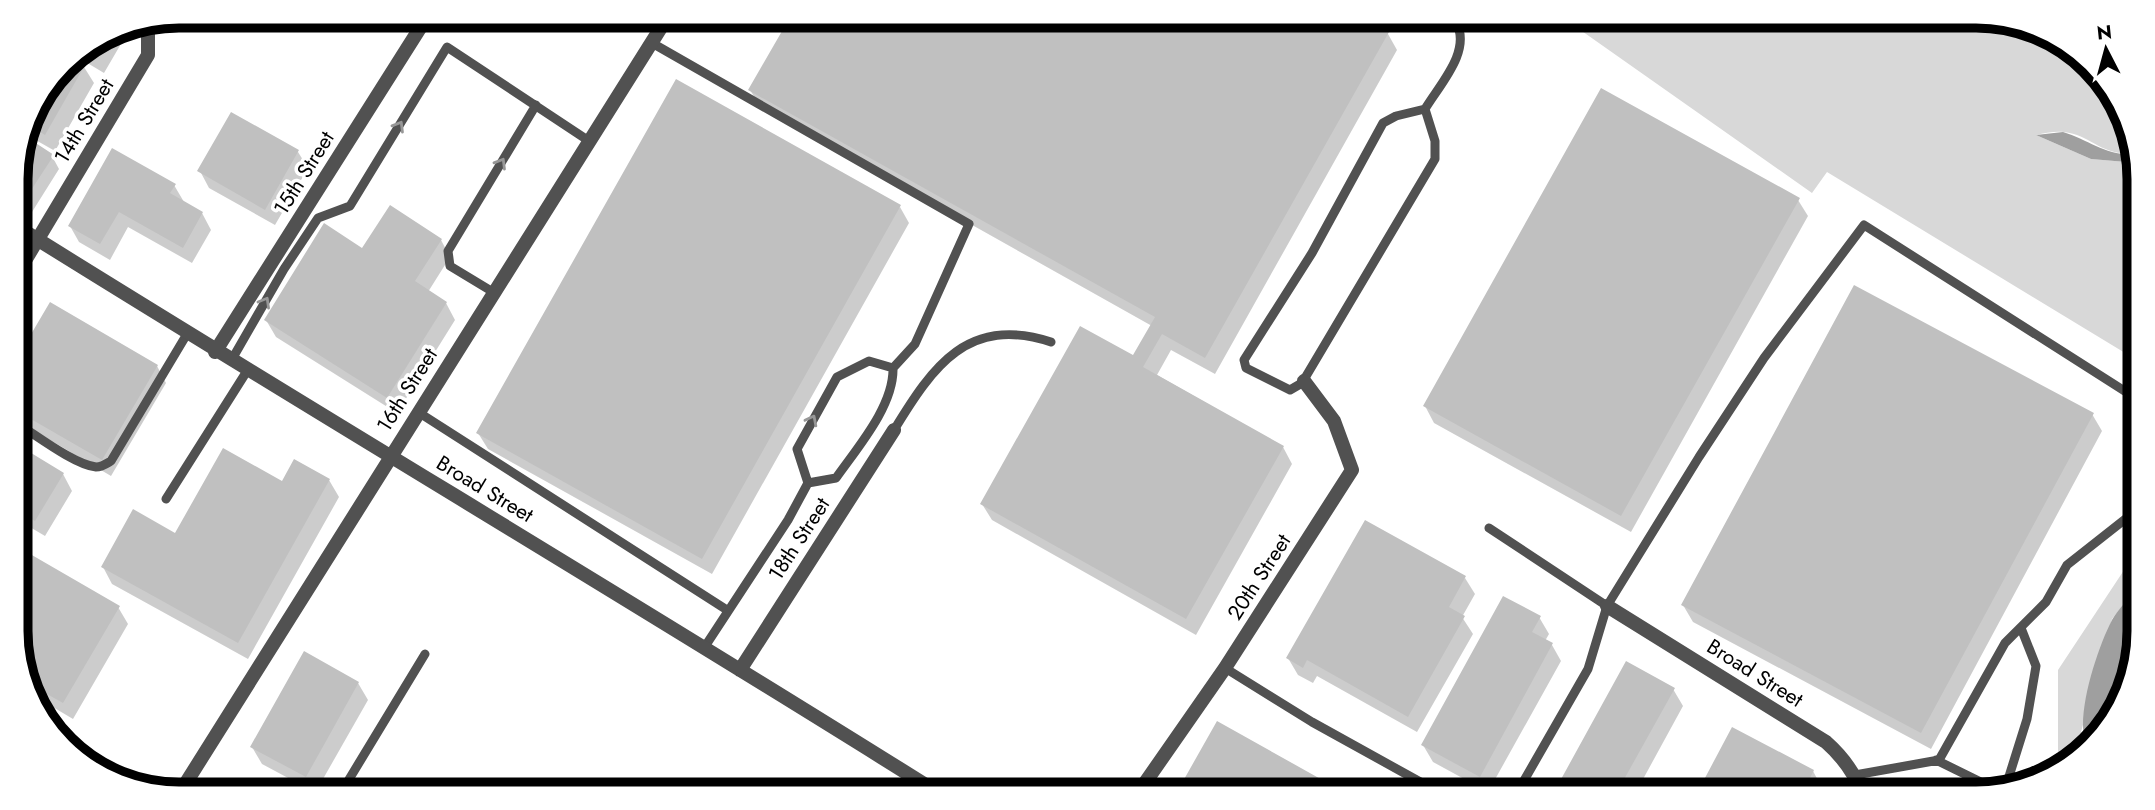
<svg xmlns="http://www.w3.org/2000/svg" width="2155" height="810" font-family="Jost,sans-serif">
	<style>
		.green { fill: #d8d8d8 }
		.water { fill: #9f9f9f }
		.shadow { fill: #0003 }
		.building { fill: #c0c0c0 }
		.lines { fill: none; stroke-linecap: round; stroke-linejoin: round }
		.lane { stroke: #515151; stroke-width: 9 }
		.street { stroke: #515151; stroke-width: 14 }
		.oneway { stroke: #979797 }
		.labels { text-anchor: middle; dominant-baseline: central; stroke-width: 7; stroke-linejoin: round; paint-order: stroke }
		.street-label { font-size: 21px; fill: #000; stroke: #fff }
		.rim { fill: none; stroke: #000; stroke-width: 9 }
	</style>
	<rect width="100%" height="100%" fill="#fff"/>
	<!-- green -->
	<path class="green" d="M1569 22 2029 25 2099 72 2136 153C2101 157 2092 135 2064 132 2055 131 2045 133 2036 135L2091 159 2138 163 2135 359 1827 172 1812 193Z
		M2132 558V594L2112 619 2081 732 2086 745 2075 761 2058 767V670Z"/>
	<!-- water -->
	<path class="water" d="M2063 132C2089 140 2108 157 2136 154L2138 163 2091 159 2036 135Z
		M2132 594 2130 684 2086 745C2075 716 2097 649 2112 620 2117 611 2125 603 2132 594Z"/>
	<!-- shadow -->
	<path class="shadow" d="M380 17H417L407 33Z
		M791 19 1366 21 1388 34 1397 50 1215 374 1171 350 1157 375 1283 447 1292 464 1196 635 992 520 982 504 1134 358 1152 326 760 106 750 90Z
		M132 25 104 73 74 55 117 28Z
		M69 58 84 67 94 83 55 151 25 134 33 106Z
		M24 138 52 156 59 169 32 212 16 203V168Z
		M298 152 308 168 275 225 209 188 200 171Z
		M174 185 184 202 202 213 211 230 192 263 128 227 110 260 79 242 70 226Z
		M1798 200 1808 216 1631 532 1434 423 1425 406Z
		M900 207 909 223 712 574 488 449 478 433Z
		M441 240 450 257 428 292 446 303 455 320 397 413 276 337 266 320 363 251Z
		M17 362 157 366 166 383 111 476 18 421Z
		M2092 414 2102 431 1931 749 1693 622 1683 605Z
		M18 447 63 474 72 491 45 536 18 520Z
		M329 480 339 497 248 659 112 584 103 567 176 535 283 483Z
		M18 549 118 607 128 624 73 719 36 697 19 663Z
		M1465 578 1475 594 1462 617 1473 634 1417 732 1317 676 1313 683 1298 675 1288 658Z
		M1539 617 1549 634 1545 641 1552 645 1561 661 1488 792 1433 762 1423 745Z
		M358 683 368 700 319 786H303L262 764 252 747Z
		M1673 689 1683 706 1636 792H1556Z
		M1813 771 1822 788 1820 793H1699Z"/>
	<!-- building -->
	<path class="building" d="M789 19 1370 21 1389 32 1205 358 1162 334 1143 367 1284 446 1186 619 980 504 1080 326 1133 355 1155 317 748 90Z
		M108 33 94 57 82 50Z
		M71 57 85 65 45 135 28 125 33 106Z
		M676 79 901 205 702 559 476 433Z
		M1601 88 1800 198 1621 516 1423 406Z
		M231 112 299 150 265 210 197 171Z
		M25 136 54 155 24 201 16 196V168Z
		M112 148 176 184 170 193 203 212 183 248 119 212 100 244 68 226Z
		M390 205 442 239 415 281 447 302 387 398 264 320 324 223 362 248Z
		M1854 285 2094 413 1921 733 1681 605Z
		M50 302 158 365 102 460 17 411V358Z
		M18 445 64 473 35 521 18 511Z
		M223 448 282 481 294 459 330 479 238 643 101 567 133 509 175 533Z
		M1365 520 1466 576 1449 607 1465 616 1408 717 1307 660 1303 668 1286 658Z
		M18 547 120 606 63 703 29 684 19 663Z
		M1503 596 1541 616 1532 632 1553 643 1480 777 1421 745Z
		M304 651 359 682 306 777 250 747Z
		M1626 661 1675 688 1617 792H1554Z
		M1217 721 1342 791 1178 790Z
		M1732 727 1814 770 1807 784 1820 791 1819 793H1697Z"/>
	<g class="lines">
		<!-- lane -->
		<path class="lane" d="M762 19 767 23
			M652 43 969 224 915 344 893 368C894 406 857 448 836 478L808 483
			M1425 109 1435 141V159L1302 383 1290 390 1246 368 1244 360 1312 253 1383 123 1396 116 1425 109C1440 84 1472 51 1456 22
			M493 292 450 266 448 251 536 105
			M231 361 284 269 318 218 350 206 447 47 589 141
			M418 412 727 610
			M18 424C36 435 75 465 96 467 102 467 106 464 111 461L187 334
			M894 430C933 366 968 315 1051 342
			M166 499 247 371
			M1489 528 1607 606
			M704 648 788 520 808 483 797 449 837 377 869 361 893 368
			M1225 668 1312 722 1433 789
			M1936 760 1997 790
			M1855 775 1939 760 2005 643 2046 602 2067 565 2133 513
			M1522 784 1588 669 1607 606 1699 457 1764 358 1864 225 2134 397
			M345 786 425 654
			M2006 786 2027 719 2036 666 2021 628"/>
		<!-- street -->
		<path class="street" d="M16 226C320 416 628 598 932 789
			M17 274 148 55V22
			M215 352 427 17
			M1607 606 1826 742C1843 757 1854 772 1862 793
			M740 670 894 430
			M184 786 667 18
			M1140 790 1225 668 1352 470 1334 421 1304 381"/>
	</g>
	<!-- one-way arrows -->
	<defs><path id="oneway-chevron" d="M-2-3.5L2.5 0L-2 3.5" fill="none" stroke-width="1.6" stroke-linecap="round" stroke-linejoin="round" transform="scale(1.75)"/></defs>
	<g class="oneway">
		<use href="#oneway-chevron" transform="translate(399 126) rotate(-59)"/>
		<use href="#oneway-chevron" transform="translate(501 163) rotate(-59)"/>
		<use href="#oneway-chevron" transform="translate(265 302) rotate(-60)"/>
		<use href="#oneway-chevron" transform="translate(812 420) rotate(-63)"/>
	</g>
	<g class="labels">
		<!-- street labels -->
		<g class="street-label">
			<text transform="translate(84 121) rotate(-59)">14th Street</text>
			<text transform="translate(304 173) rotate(-58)">15th Street</text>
			<text transform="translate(407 390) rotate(-58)">16th Street</text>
			<text transform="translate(485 489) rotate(31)">Broad Street</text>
			<text transform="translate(799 539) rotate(-57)">18th Street</text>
			<text transform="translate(1259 577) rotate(-57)">20th Street</text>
			<text transform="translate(1755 673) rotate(32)">Broad Street</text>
		</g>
	</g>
	<!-- crop -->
	<path d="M0 0H2155V810H0ZM179 28H1976A151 151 0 0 1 2127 179V631A151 151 0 0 1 1976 782H179A151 151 0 0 1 28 631V179A151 151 0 0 1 179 28Z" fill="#fff" fill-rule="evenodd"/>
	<path class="rim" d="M179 28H1976A151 151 0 0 1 2127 179V631A151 151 0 0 1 1976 782H179A151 151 0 0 1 28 631V179A151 151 0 0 1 179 28Z"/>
	<!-- north arrow -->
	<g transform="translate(2106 49) rotate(354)" stroke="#ffffff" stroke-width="5" paint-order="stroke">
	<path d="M0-5L12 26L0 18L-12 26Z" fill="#000000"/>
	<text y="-10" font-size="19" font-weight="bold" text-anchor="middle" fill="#000000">N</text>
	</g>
</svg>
